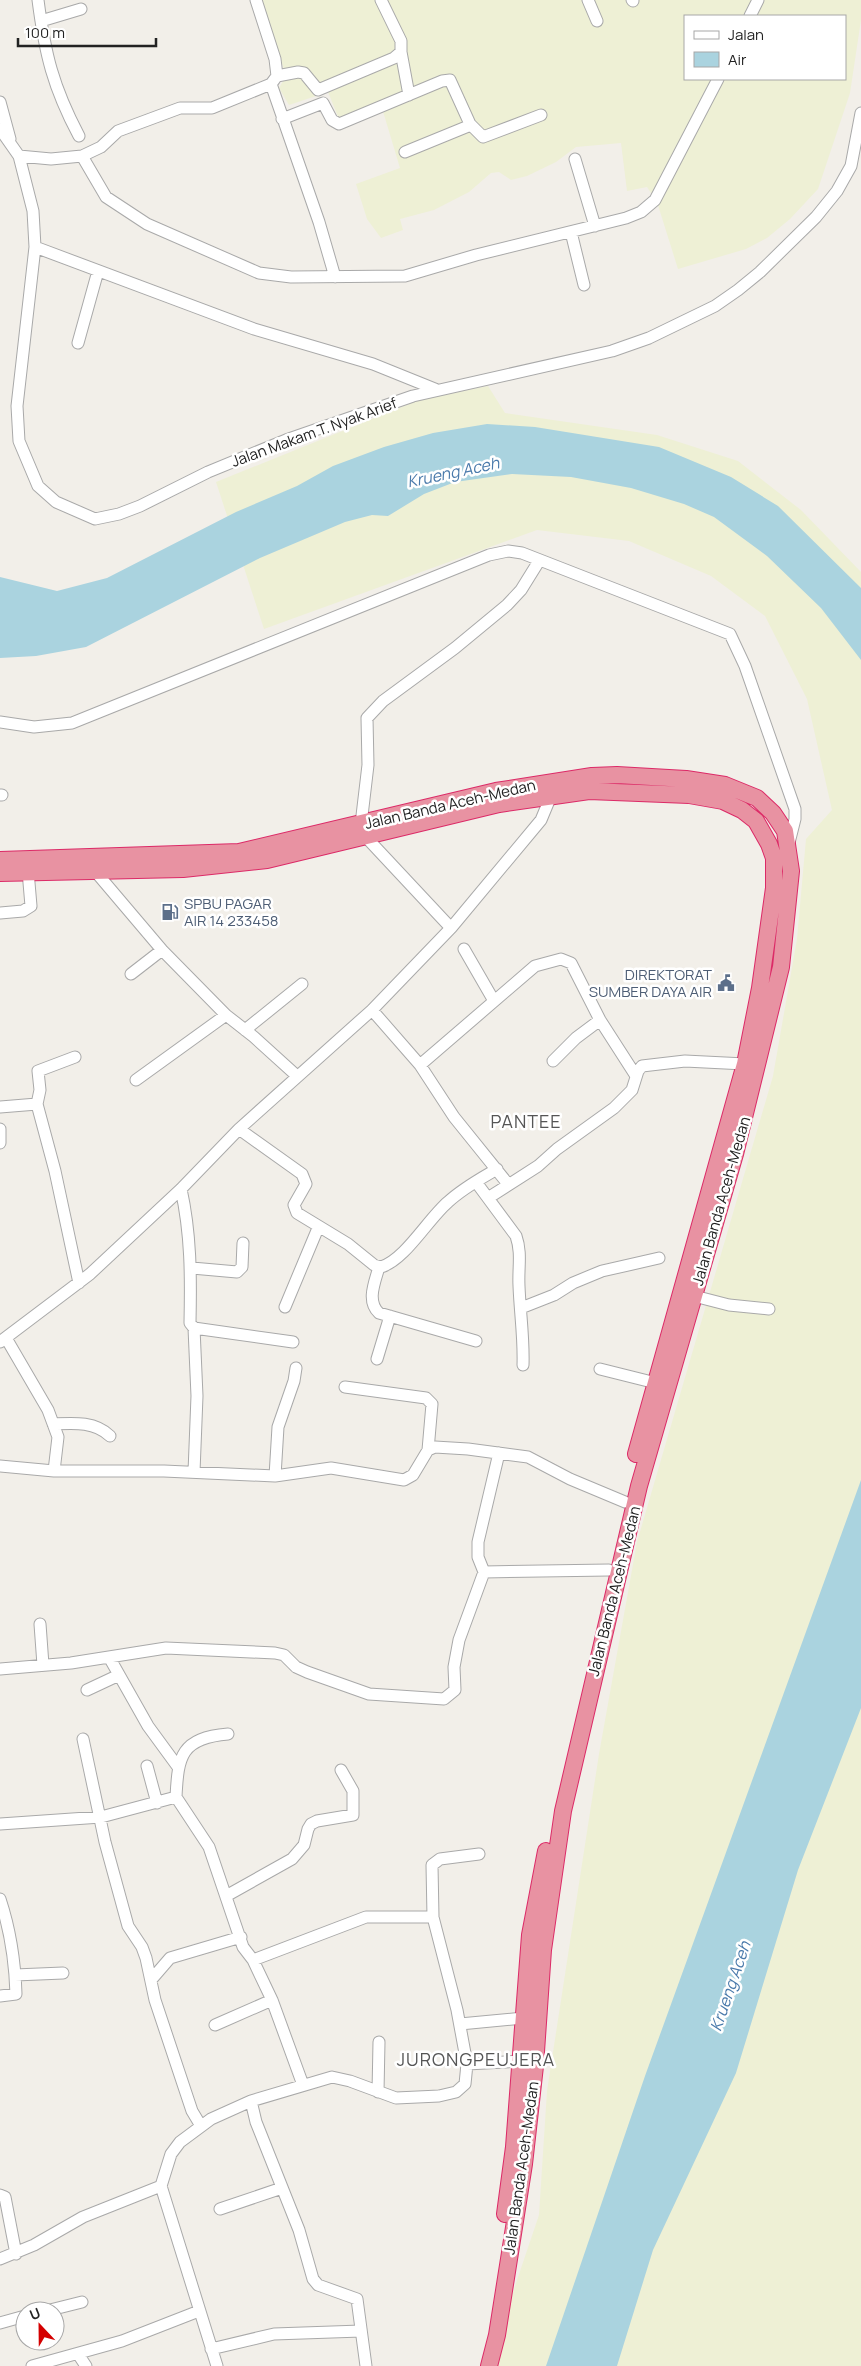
<svg xmlns="http://www.w3.org/2000/svg" width="861" height="2366" font-family="Manrope,sans-serif">
	<style>
		.farmland { fill: #eef0d5; fill-rule: evenodd }
		.water { fill: #aad3df }
		.lines { fill: none; stroke-linecap: round; stroke-linejoin: round }
		.minor-casing { stroke: #a9a9a9; stroke-width: 13 }
		.highway-casing { stroke: #dc2a67; stroke-width: 18 }
		.minor { stroke: #fff; stroke-width: 11 }
		.highway { stroke: #e892a2; stroke-width: 16 }
		.labels { text-anchor: middle; dominant-baseline: central; stroke-width: 5; stroke-linejoin: round; paint-order: stroke }
		.street-label { font-size: 15px; fill: #222; stroke: #fff }
		.service-label { font-size: 15px; fill: #4e5e75; stroke: #fff; text-anchor: start }
		.water-label { font-size: 16px; font-style: italic; fill: #4a7aab; stroke: #fff }
		.quarter-label { font-size: 18px; letter-spacing: 1px; fill: #555; stroke: #fff }
	</style>
	<rect width="100%" height="100%" fill="#f2efe9"/>
	<!-- farmland -->
	<path class="farmland" d="M262 0H861V20L850 93 818 189 790 219 767 238 746 249 678 269 657 202 647 187 627 191 621 143 576 147 556 162 527 176 511 180 499 172 491 173 469 192 434 210 400 219 403 230 381 238 367 219 356 184 400 168 382 108 341 124 328 92 289 105 279 88 286 76ZM685 16H845V79H685Z
		M488 386 505 413 657 435 738 461 801 510 861 572V2366H488L539 2215 547 2091 599 1754 637 1542 773 1076 797 939 806 839 832 810 807 699 765 616 711 576 629 541 537 530 264 629 216 482 419 400Z"/>
	<!-- water -->
	<path class="water" d="M487 424 535 427 659 447 731 477 778 506 861 588V660L821 608 767 556 714 517 684 504 631 488 571 477 512 474 455 482 424 494 388 516 372 515 345 522 260 558 86 647 36 656 0 658V577L57 591 107 578 236 512 297 486 333 466 384 447 433 433Z
		M861 1480V1708L798 1870 736 2073 653 2250 617 2366H546L645 2076Z"/>
	<g class="lines">
		<!-- minor casing -->
		<g class="minor-casing">
			<path id="minor" d="M38 0C45 54 53 87 79 136
				M588 0 597 21
				M632 0 633 1
				M750 16 758 0
				M41 21 81 9
				M401 52 409 95
				M277 76 298 72 304 73 318 90 394 58 401 52V41L381 0
				M271 84 319 222 335 277
				M0 102 10 139
				M282 119 323 103 332 120 339 124 442 81 450 80 470 124 483 137 541 115
				M0 129 19 156 33 211 35 247 17 406 19 441 38 486 56 502 95 519 119 514 140 506 208 472 286 440 413 396 612 351 649 338 715 306 738 290 760 272 816 217 837 191 851 166 861 113
				M405 152 471 125
				M19 156 51 159 82 156 106 197 147 224 259 273 291 277 405 276 476 255 626 218 641 212 655 200 718 79
				M82 156 101 147 118 131 180 108H212L271 84 277 76 275 59 256 0
				M575 159 595 226
				M571 232 584 285
				M35 247 254 329 373 364 435 389
				M78 343 98 271
				M0 722 34 727 72 723 489 555 508 551 522 553 730 634 745 666 795 809V819L789 843
				M0 795H2
				M95 871 162 950 226 1015 254 1037 297 1076
				M0 913 23 911 31 906 28 871
				M451 928 364 835 361 824 368 765 367 718 383 701 455 648 507 605 521 590 539 561
				M464 949 494 1001
				M131 974 162 950
				M372 1010 420 1065 454 1117 508 1184
				M245 1030 302 984
				M553 1061 576 1038 600 1020
				M420 1065 535 966 561 959 571 963 600 1020 636 1076
				M136 1080 226 1015
				M37 1104 40 1090 38 1071 75 1057
				M0 1107 37 1104 55 1171 79 1283
				M0 1129V1143
				M239 1129 302 1174 306 1184 294 1205 297 1213 348 1244 374 1265 381 1267C405 1260 428 1219 448 1202 463 1188 480 1179 497 1169
				M476 1182 516 1236C522 1253 518 1268 519 1286 520 1313 524 1338 523 1365
				M181 1189C191 1234 191 1277 190 1323L194 1328 197 1396 194 1472
				M488 1198 538 1166 557 1149 614 1108 632 1090 638 1071 642 1066 685 1061 745 1064
				M379 1267C375 1282 366 1301 379 1313L476 1341
				M192 1268 237 1272 242 1267 243 1243
				M694 1296 729 1305 769 1309
				M285 1307 318 1228
				M521 1308 554 1295 573 1283 602 1271 659 1258
				M194 1328 293 1342
				M6 1338 48 1410 58 1437 54 1471
				M0 1342 90 1274 181 1189 239 1129 372 1010 451 928 541 820 551 796
				M377 1359 390 1316
				M600 1369 656 1383
				M345 1387 426 1398 432 1404 428 1450
				M53 1424C73 1423 95 1421 110 1436
				M0 1466 54 1471H164L275 1476 331 1468 404 1480 413 1475 428 1450 435 1447 468 1449 528 1457 570 1479 625 1502
				M275 1476 278 1427 294 1381 296 1368
				M484 1572 609 1570
				M484 1572 478 1557V1542L499 1453
				M40 1624 43 1665
				M109 1657 148 1726 178 1767
				M0 1669 71 1663 166 1648 275 1653 284 1655 296 1667 307 1672 369 1694 444 1699 455 1690 454 1667 459 1640 484 1572
				M87 1690 119 1675
				M83 1739 105 1842 128 1926 142 1947 146 1958 155 2000 192 2111 201 2126
				M147 1766 157 1803
				M176 1797 209 1847 243 1947 253 1960 366 1917H433
				M0 1824 101 1817 176 1797C178 1756 181 1738 228 1734
				M226 1896 292 1859 304 1845 308 1829 311 1824 317 1821 353 1815V1791L341 1770
				M0 1899C10 1929 15 1962 16 1994L0 1996
				M253 1960 272 2000 303 2085
				M15 1975 63 1973
				M151 1980 170 1958 241 1937
				M460 2024 523 2018
				M215 2025 272 2000
				M467 2064 457 2010 433 1917 432 1865 440 1859 479 1854
				M378 2092 379 2042
				M251 2101 256 2122 299 2230 313 2279 318 2285 357 2299 366 2366
				M161 2186 217 2366
				M0 2195 5 2197 16 2254
				M220 2209 282 2188
				M0 2259 34 2245 83 2217 161 2186 171 2154 180 2142 211 2119 251 2101 332 2077 350 2081 396 2098 439 2096 456 2092 465 2084 467 2064 522 2061
				M46 2311 82 2302
				M0 2323 25 2316
				M211 2349 274 2334 361 2331
				M78 2354 86 2366
				M32 2366 122 2341 199 2311"/>
		</g>
		<!-- highway casing -->
		<g class="highway-casing">
			<path id="highway" d="M0 860 239 852 496 791 592 776 617 775 686 779 725 785 757 798 773 813 785 831 791 871 781 967 735 1154 639 1486 563 1811 543 1950 535 2066 524 2164 497 2335 489 2366
				M0 873 183 869 267 860 499 804 589 791 689 795 723 801 742 810 756 821 769 844 774 858V888L760 988 745 1064 636 1454
				M505 2214 514 2147 530 1935 546 1851"/>
		</g>
		<!-- minor -->
		<use href="#minor" class="minor"/>
		<!-- highway -->
		<use href="#highway" class="highway"/>
	</g>
	<!-- icons -->
	<defs>
		<g id="fuel-bare" transform="scale(1.35)"><path d="M-5.5-6h7V0h2V4h1.3V-2.5L3-4.5l.8-.8L6-3V5H2.5V1h-1V6h-7ZM-4.2-4.7v3.2H.2V-4.7Z" fill="#5c6f8a" stroke="#fff" stroke-width="2.5" paint-order="stroke"/></g>
		<g id="civic-bare" transform="scale(1.35)"><path d="M-.6-6.5H3V-4.5H.6V-3L4-1V1h2V6H-6V1h2V-1L-.6-3ZM-1.2 2.5V6h2.4V2.5Z" fill="#5c6f8a" stroke="#fff" stroke-width="2.5" paint-order="stroke"/></g>
	</defs>
	<g fill-rule="evenodd">
		<use href="#fuel-bare" x="170" y="912"/>
		<use href="#civic-bare" x="726" y="983"/>
	</g>
	<g class="labels">
		<!-- street labels -->
		<g class="street-label">
			<text transform="translate(314 432) rotate(-20)">Jalan Makam T. Nyak Arief</text>
			<text transform="translate(450 804) rotate(-13)">Jalan Banda Aceh-Medan</text>
			<text transform="translate(721 1201) rotate(-74)">Jalan Banda Aceh-Medan</text>
			<text transform="translate(614 1591) rotate(-76)">Jalan Banda Aceh-Medan</text>
			<text transform="translate(521 2168) rotate(-82)">Jalan Banda Aceh-Medan</text>
		</g>
		<!-- service labels -->
		<g class="service-label">
			<text x="184" y="903">SPBU PAGAR<tspan x="184" dy="17">AIR 14 233458</tspan></text>
			<text x="712" y="974" text-anchor="end">DIREKTORAT<tspan x="712" dy="17">SUMBER DAYA AIR</tspan></text>
		</g>
		<!-- water labels -->
		<g class="water-label">
			<text transform="translate(453 472) rotate(-12)">Krueng Aceh</text>
			<text transform="translate(730 1986) rotate(-71)">Krueng Aceh</text>
		</g>
		<!-- quarter labels -->
		<g class="quarter-label">
			<text x="526" y="1121">PANTEE</text>
			<text x="476" y="2059">JURONGPEUJERA</text>
		</g>
	</g>
	<!-- legend -->
	<rect x="684" y="15" width="162" height="65" fill="#ffffff" stroke="#a7a7a7"/>
	<rect x="694" y="31" width="25" height="8" fill="#ffffff" stroke="#a7a7a7"/>
	<text x="728" y="40" font-size="15" fill="#222222">Jalan</text>
	<rect x="694" y="52" width="25" height="15" fill="#aad3df" stroke="#a7a7a7"/>
	<text x="728" y="65" font-size="15" fill="#222222">Air</text>
	<!-- north arrow -->
	<g transform="translate(40 2326) rotate(338)"><circle r="24" fill="#ffffff" stroke="#a7a7a7"/>
	<path d="M0-4L9 19L0 12L-9 19Z" fill="#d40000"/>
	<text y="-8" font-size="14" font-weight="bold" text-anchor="middle" fill="#222222">U</text>
	</g>
	<!-- scale -->
	<path d="M18 38v8h138v-8" fill="none" stroke="#222222" stroke-width="2.5"/>
	<text x="25" y="38" font-size="15" fill="#222222" stroke="#ffffff" stroke-width="4" paint-order="stroke">100 m</text>
</svg>
